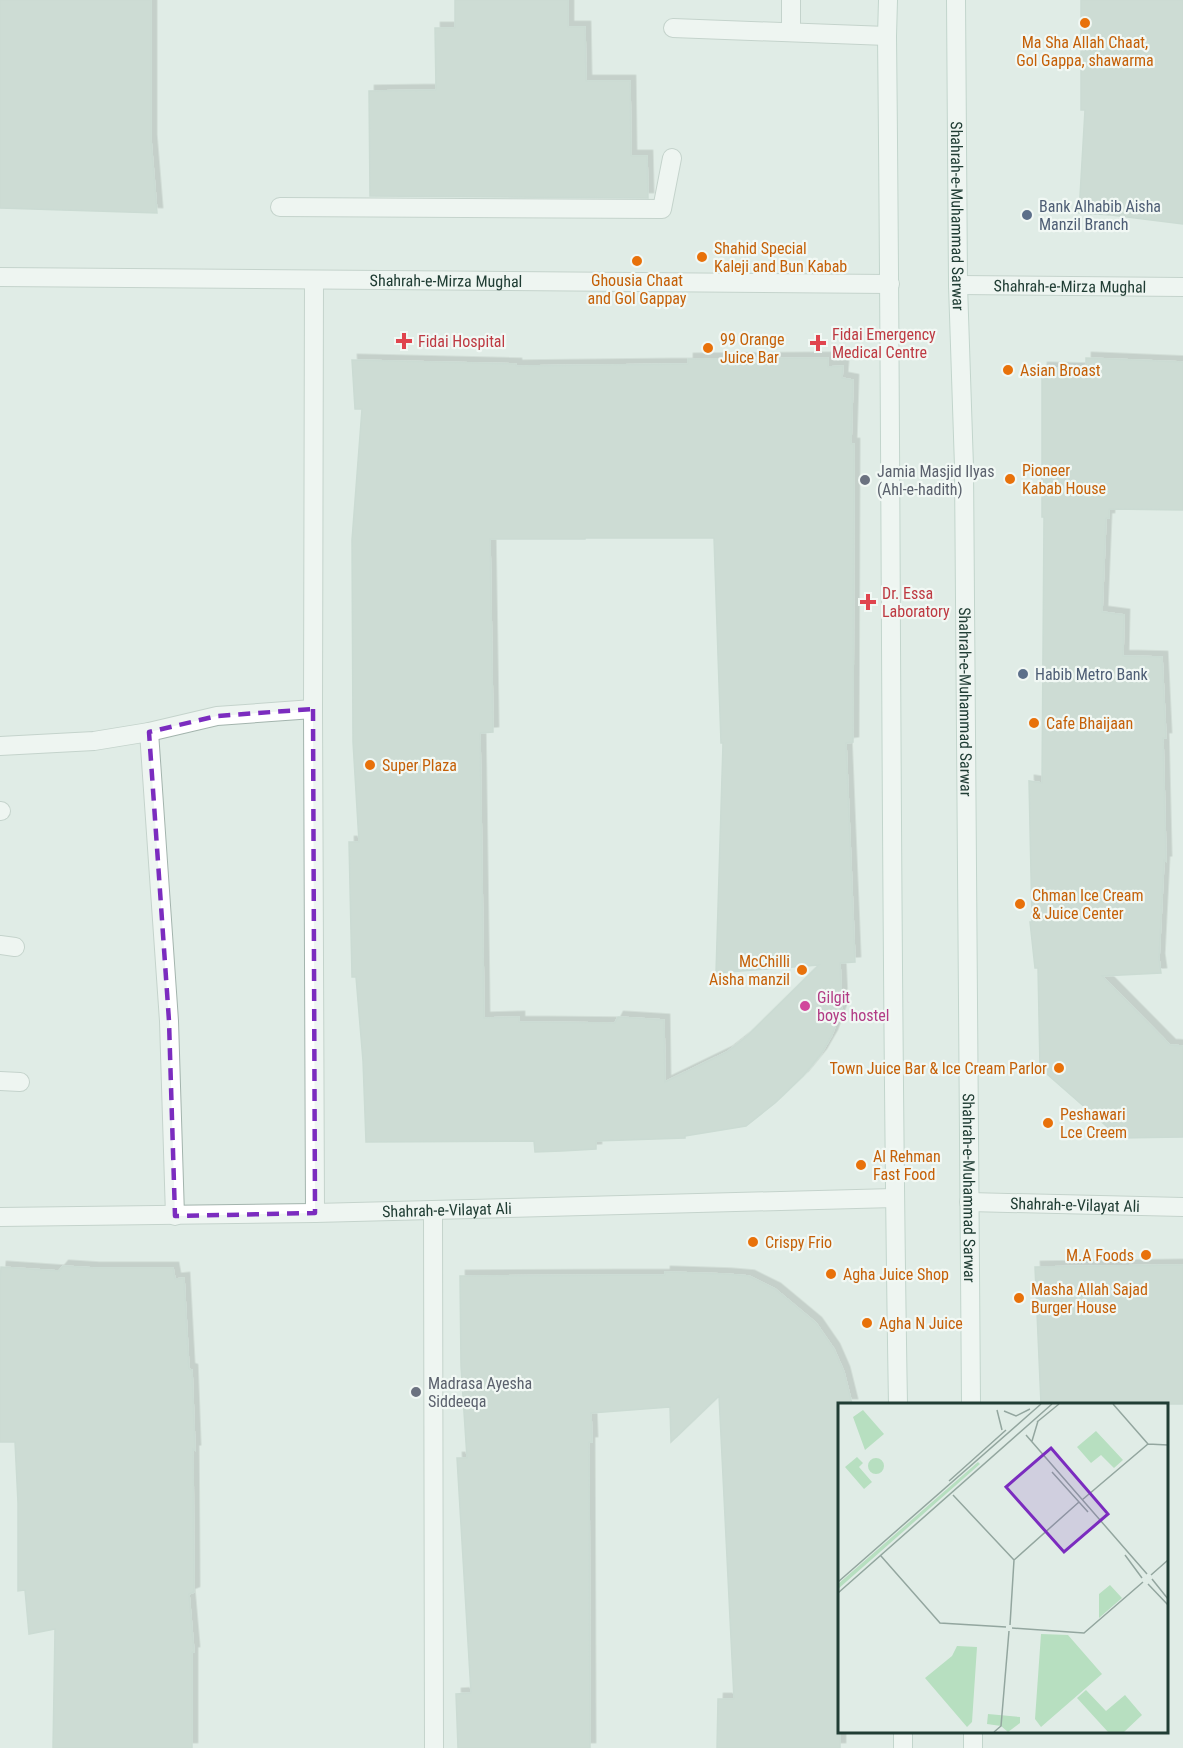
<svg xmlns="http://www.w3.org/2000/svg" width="1183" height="1748" font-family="'Roboto Condensed',sans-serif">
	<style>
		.building { fill: #b5c7bf; stroke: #b2c6bd; stroke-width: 1.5; fill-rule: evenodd; filter: url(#shadow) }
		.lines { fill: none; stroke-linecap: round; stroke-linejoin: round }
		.service-casing { stroke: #a3b4ad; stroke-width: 20 }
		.minor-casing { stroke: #a3b4ad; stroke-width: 20 }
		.tertiary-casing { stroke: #a3b4ad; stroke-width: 20 }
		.secondary-casing { stroke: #9eb8ae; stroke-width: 20 }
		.service { stroke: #fff; stroke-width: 18 }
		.minor { stroke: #fff; stroke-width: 18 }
		.tertiary { stroke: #fff; stroke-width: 18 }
		.secondary { stroke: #fff; stroke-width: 18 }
		.marked { fill: none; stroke: #7b2cbf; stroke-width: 4.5; stroke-dasharray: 12 8; stroke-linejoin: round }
		.food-dot { fill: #e8710a; stroke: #f1f8f4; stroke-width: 2 }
		.service-dot { fill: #5c6f8a; stroke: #f1f8f4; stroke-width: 2 }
		.health-dot { fill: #e0444e; stroke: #f1f8f4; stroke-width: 2 }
		.worship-dot { fill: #6b7280; stroke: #f1f8f4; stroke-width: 2 }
		.hotel-dot { fill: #d1479c; stroke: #f1f8f4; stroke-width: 2 }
		.labels { text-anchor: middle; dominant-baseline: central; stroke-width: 4.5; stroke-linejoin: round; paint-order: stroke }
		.food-label { font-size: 16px; fill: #c56008; stroke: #f1f8f4; text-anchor: start }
		.service-label { font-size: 16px; fill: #4e5e75; stroke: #f1f8f4; text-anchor: start }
		.street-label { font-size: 16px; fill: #203d34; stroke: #f1f8f4 }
		.health-label { font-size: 16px; fill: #be3a42; stroke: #f1f8f4; text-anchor: start }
		.worship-label { font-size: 16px; fill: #5b616d; stroke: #f1f8f4; text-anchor: start }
		.hotel-label { font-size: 16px; fill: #b23c85; stroke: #f1f8f4; text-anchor: start }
		.inset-road { fill: none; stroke: #93a69f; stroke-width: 1.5 }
		.view { fill: #7b2cbf; fill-opacity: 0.15; stroke: #7b2cbf; stroke-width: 3 }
		.inset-edge { fill: none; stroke: #203d34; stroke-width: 3 }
	</style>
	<defs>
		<filter id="shadow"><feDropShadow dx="5.5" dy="-5.5" stdDeviation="0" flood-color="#0004"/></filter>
	</defs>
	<rect width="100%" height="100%" fill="#e0ece6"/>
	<!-- building -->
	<path class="building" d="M0 0H151V140L157 213 0 208Z
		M455 0H568V27H585L586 81H630L631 156H647L648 198 370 196 369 91 436 90 435 28H455Z
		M1081 0H1183V224L1111 215 1079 213 1085 110H1081Z
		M828 358V367L843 366 842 378 853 380 851 444H854L853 742 846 743 855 962 840 963 842 1007 832 1035 821 1054 803 1076 775 1103 746 1126 685 1136V1138L596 1141V1149L562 1151 535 1152 534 1141 366 1142 363 1061 356 977H352L349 842H359L353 742 352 540 362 409H355L352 360 516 364V366L688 364V359ZM585 538H714L721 743H723L716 973 819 965 746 1037 727 1052 665 1082 664 1020 618 1017 615 1023 519 1022V1017L484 1018 480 733 493 732 490 539H585Z
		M1086 358 1183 362V510L1109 509V518H1106L1102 612 1124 615 1123 656 1162 657 1166 738H1163L1166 861 1164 860 1159 959 1161 973 1102 976 1170 1045 1183 1046V1137L1120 1138 1040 1068 1038 968H1035L1030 922H1032L1029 781 1042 783 1044 517H1042V368L1086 369Z
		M1183 1265V1404H1041L1035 1267Z
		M63 1266 94 1268H173L175 1279 184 1278 189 1369 192 1370 195 1450 193 1449 194 1592 189 1594 194 1652H192V1748H53L55 1629 29 1634 25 1590 18 1591V1503L15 1442H0V1280L1 1267 59 1271Z
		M665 1272 726 1274 749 1276 775 1289 816 1323 834 1349 844 1372 852 1404H840V1748H717L718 1699H734L719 1396 671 1442 670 1407 591 1413 592 1442H589L590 1748H458L456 1694 471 1693 457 1458H467L461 1366 460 1276 665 1275Z"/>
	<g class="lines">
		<!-- service casing -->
		<g class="service-casing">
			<path id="service" d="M791 0V32
				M673 28 887 36
				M280 207 662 209 672 158"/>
		</g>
		<!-- minor casing -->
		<g class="minor-casing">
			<g id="minor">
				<path id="s1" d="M0 277 890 284"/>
				<path d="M314 280 313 709 315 1213"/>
				<path id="s2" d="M958 285 1183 287"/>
				<path d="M149 732 169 1021 175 1216"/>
				<path d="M0 746 94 741 149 732 217 716 313 709"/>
				<path d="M0 811H1"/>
				<path d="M0 945 15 947"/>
				<path d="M0 1081 20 1082"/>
				<path d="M433 1210 434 1748"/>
			</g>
		</g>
		<!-- tertiary casing -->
		<g class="tertiary-casing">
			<g id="tertiary">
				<path id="s3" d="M969 1202 1183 1207"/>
				<path id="s4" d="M0 1217 315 1213 894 1198"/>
			</g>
		</g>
		<!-- secondary casing -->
		<g class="secondary-casing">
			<g id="secondary">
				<path d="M888 0 887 36C892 492 890 948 898 1404"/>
				<path id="s5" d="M956 0 958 285 964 467 971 1404"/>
				<path d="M903 1732V1748"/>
				<path d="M973 1732V1748"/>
			</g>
		</g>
		<!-- service -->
		<use href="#service" class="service"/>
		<!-- minor -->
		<use href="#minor" class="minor"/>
		<!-- tertiary -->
		<use href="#tertiary" class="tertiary"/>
		<!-- secondary -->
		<use href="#secondary" class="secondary"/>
	</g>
	<!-- marked area -->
	<path d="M0 0H1183V1748H0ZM313 709 315 1213 175 1216 169 1021 149 732 217 716Z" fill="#e0ece6" fill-opacity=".55" fill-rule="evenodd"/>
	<path class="marked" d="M313 709 315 1213 175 1216 169 1021 149 732 217 716Z"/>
	<!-- markers -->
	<g class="food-dot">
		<circle cx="1085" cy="23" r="6"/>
		<circle cx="702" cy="257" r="6"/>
		<circle cx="637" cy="261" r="6"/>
		<circle cx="708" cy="348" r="6"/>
		<circle cx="1008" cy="370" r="6"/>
		<circle cx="1010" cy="479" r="6"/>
		<circle cx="1034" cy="723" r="6"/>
		<circle cx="370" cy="765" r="6"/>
		<circle cx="1020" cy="904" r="6"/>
		<circle cx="802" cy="970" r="6"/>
		<circle cx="1059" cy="1068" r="6"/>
		<circle cx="1048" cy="1123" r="6"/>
		<circle cx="861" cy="1165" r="6"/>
		<circle cx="753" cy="1242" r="6"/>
		<circle cx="1146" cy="1255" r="6"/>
		<circle cx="831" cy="1274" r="6"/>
		<circle cx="1019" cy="1298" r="6"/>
		<circle cx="867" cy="1323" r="6"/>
	</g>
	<g class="service-dot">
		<circle cx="1027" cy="215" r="6"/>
		<circle cx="1023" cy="674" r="6"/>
	</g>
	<g class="health-dot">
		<path d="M401 332h6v6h6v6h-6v6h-6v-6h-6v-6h6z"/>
		<path d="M815 334h6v6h6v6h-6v6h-6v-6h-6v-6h6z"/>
		<path d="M865 593h6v6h6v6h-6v6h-6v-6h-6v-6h6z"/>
	</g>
	<g class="worship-dot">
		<circle cx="865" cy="480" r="6"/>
		<circle cx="416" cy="1392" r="6"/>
	</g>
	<circle class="hotel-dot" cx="805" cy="1006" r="6"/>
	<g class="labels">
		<!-- food labels -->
		<g class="food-label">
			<text x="1085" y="42" text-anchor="middle">Ma Sha Allah Chaat,<tspan x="1085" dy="18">Gol Gappa, shawarma</tspan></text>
			<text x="714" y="248">Shahid Special<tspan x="714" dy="18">Kaleji and Bun Kabab</tspan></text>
			<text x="637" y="280" text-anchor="middle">Ghousia Chaat<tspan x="637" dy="18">and Gol Gappay</tspan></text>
			<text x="720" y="339">99 Orange<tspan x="720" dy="18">Juice Bar</tspan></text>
			<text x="1020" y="370">Asian Broast</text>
			<text x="1022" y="470">Pioneer<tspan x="1022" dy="18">Kabab House</tspan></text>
			<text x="1046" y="723">Cafe Bhaijaan</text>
			<text x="382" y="765">Super Plaza</text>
			<text x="1032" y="895">Chman Ice Cream<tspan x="1032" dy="18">&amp; Juice Center</tspan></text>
			<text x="790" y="961" text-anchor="end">McChilli<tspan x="790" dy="18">Aisha manzil</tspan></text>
			<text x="1047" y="1068" text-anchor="end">Town Juice Bar &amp; Ice Cream Parlor</text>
			<text x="1060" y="1114">Peshawari<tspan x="1060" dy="18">Lce Creem</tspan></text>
			<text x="873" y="1156">Al Rehman<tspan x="873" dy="18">Fast Food</tspan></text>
			<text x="765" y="1242">Crispy Frio</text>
			<text x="1134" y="1255" text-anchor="end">M.A Foods</text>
			<text x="843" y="1274">Agha Juice Shop</text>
			<text x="1031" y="1289">Masha Allah Sajad<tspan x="1031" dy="18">Burger House</tspan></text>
			<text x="879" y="1323">Agha N Juice</text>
		</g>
		<!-- service labels -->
		<g class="service-label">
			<text x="1039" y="206">Bank Alhabib Aisha<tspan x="1039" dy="18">Manzil Branch</tspan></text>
			<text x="1035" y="674">Habib Metro Bank</text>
		</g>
		<!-- street labels -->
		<g class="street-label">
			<text stroke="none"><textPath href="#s5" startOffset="216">Shahrah-e-Muhammad Sarwar</textPath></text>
			<text stroke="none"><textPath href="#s1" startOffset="446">Shahrah-e-Mirza Mughal</textPath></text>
			<text stroke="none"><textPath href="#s2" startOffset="112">Shahrah-e-Mirza Mughal</textPath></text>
			<text stroke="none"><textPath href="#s5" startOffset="702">Shahrah-e-Muhammad Sarwar</textPath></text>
			<text stroke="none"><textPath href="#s5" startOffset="1188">Shahrah-e-Muhammad Sarwar</textPath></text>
			<text stroke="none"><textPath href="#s3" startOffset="106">Shahrah-e-Vilayat Ali</textPath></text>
			<text stroke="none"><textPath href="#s4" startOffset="447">Shahrah-e-Vilayat Ali</textPath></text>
		</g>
		<!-- health labels -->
		<g class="health-label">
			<text x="832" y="334">Fidai Emergency<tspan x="832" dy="18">Medical Centre</tspan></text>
			<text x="418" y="341">Fidai Hospital</text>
			<text x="882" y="593">Dr. Essa<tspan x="882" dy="18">Laboratory</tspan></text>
		</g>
		<!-- worship labels -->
		<g class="worship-label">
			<text x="877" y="471">Jamia Masjid Ilyas<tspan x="877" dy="18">(Ahl-e-hadith)</tspan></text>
			<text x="428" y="1383">Madrasa Ayesha<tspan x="428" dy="18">Siddeeqa</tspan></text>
		</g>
		<!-- hotel labels -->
		<g class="hotel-label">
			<text x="817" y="997">Gilgit<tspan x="817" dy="18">boys hostel</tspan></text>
		</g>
	</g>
	<!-- overview -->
	<g transform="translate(838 1403)">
		<rect width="330" height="330" fill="#e0ece6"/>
		<path d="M25 7 46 31 27 47 15 14ZM258 28 285 57 276 65 263 52 253 60 239 44ZM19 54 25 60 21 64 34 79 26 86 7 64ZM30 63a8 8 0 1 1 16 0a8 8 0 1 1-16 0ZM140 59 142 61 0 186V181ZM272 182 284 195 261 215V191ZM203 231 230 232 264 271 203 324 197 316ZM119 243 139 244 134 319 129 324 87 275 114 253ZM248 287 268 308 287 292 304 312 286 329H270L239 295ZM150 311 182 314V320L170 329 163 323 149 321Z" fill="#b7dfc0"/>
		<path class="inset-road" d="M275 1 310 41M159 7 164 27M166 8 178 13 192 6M199 19 221 1M188 32 309 171M194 38 200 18M214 69 250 109M111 78 168 27M115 92 176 157M244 97 310 41 330 42M287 152 304 175M43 153 102 220 168 224M313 172 330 157M314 176 330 196M0 179 203 1M310 181 330 202M0 190 214 1M172 222 176 157 241 99M174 225 246 230 305 179M156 329 163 323 171 228"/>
		<path class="view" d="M213 45 270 111 226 149 168 84Z"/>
		<rect width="330" height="330" class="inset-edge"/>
	</g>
</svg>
